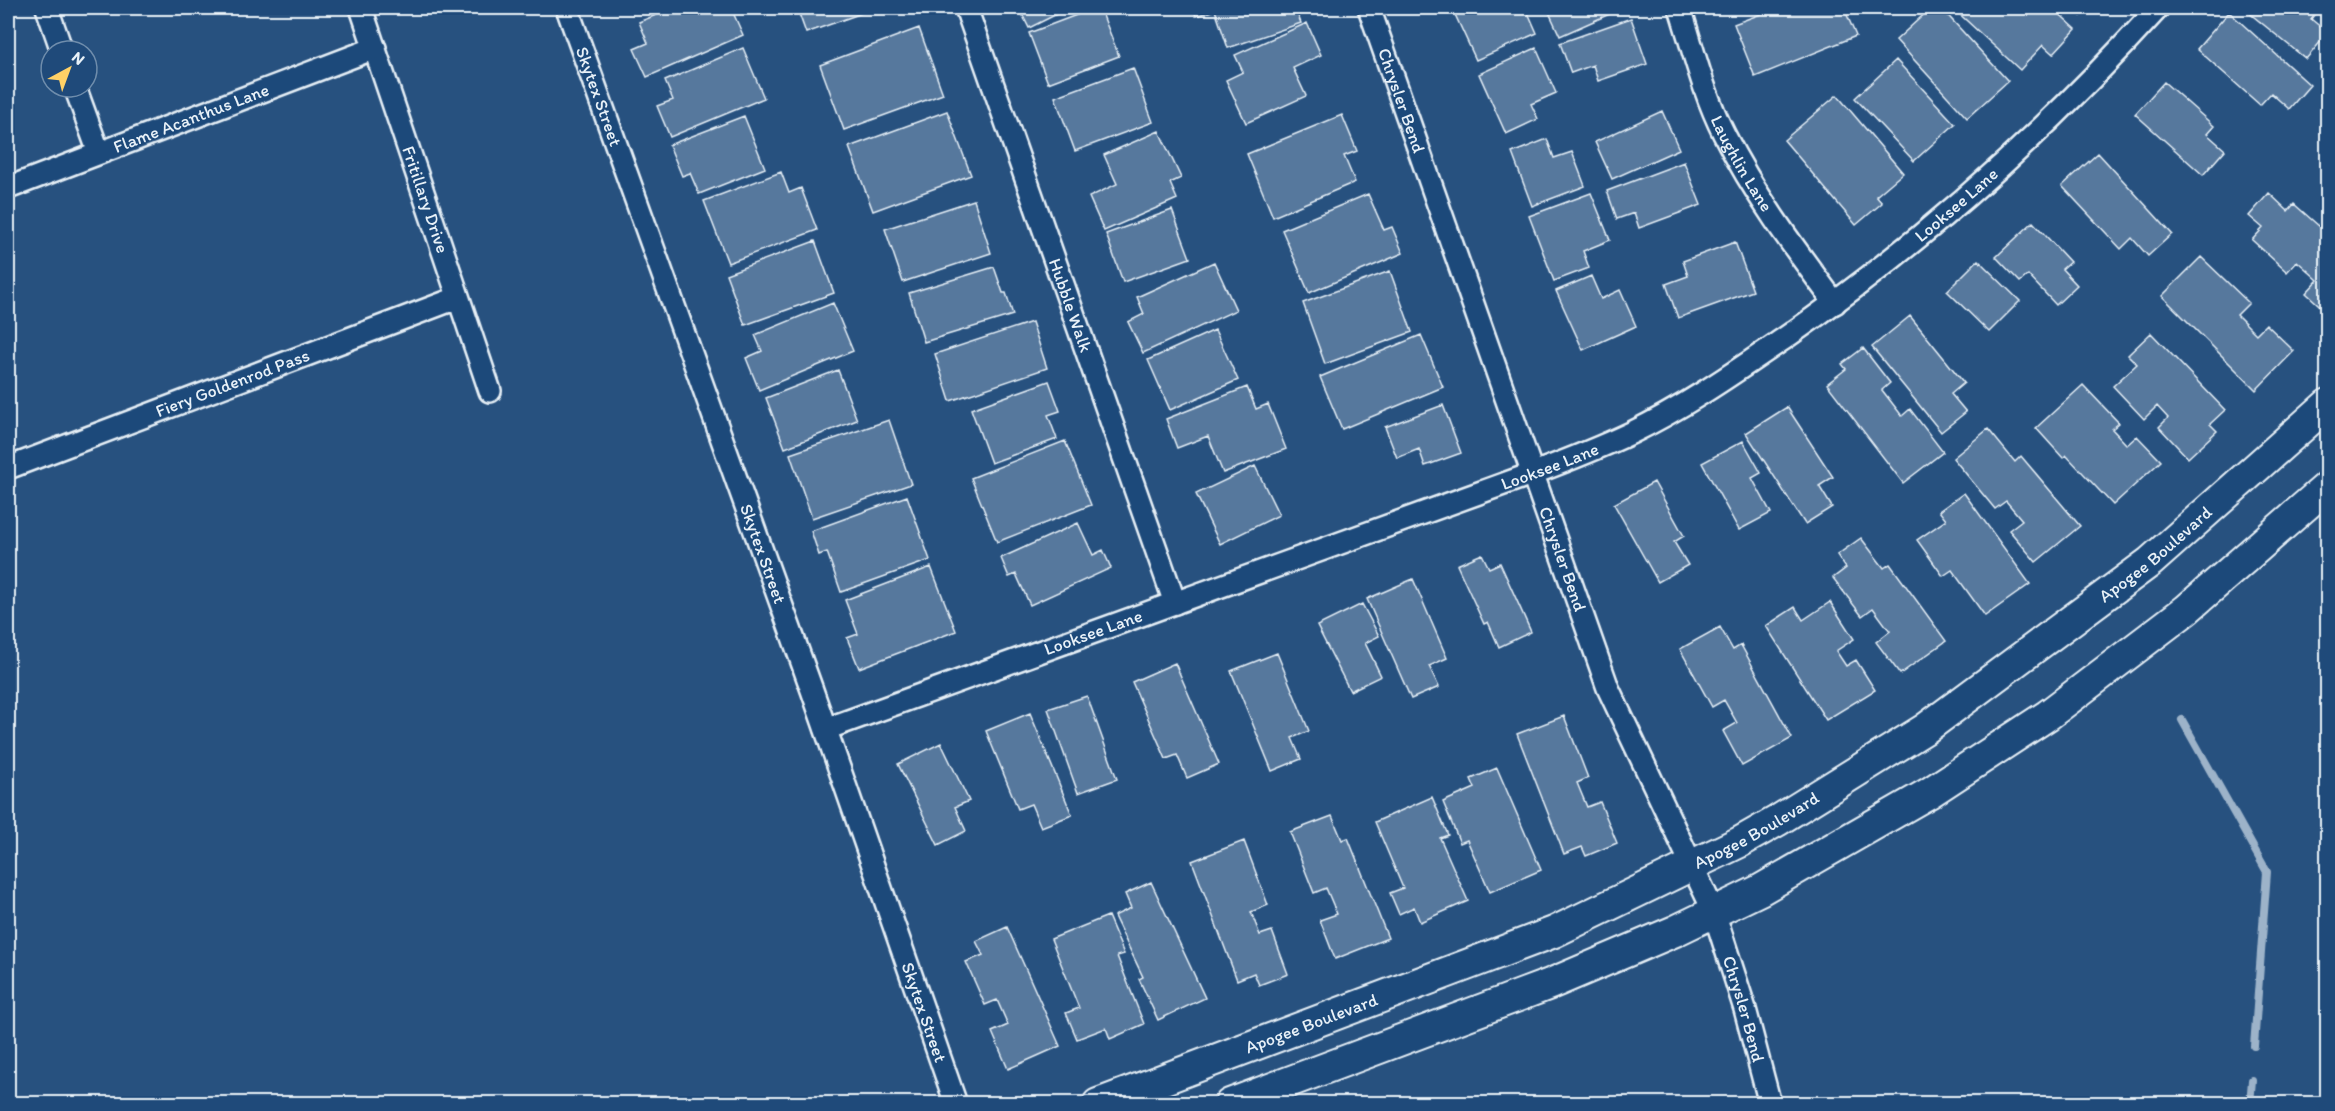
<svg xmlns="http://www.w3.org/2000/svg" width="2335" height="1111" font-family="Itim,sans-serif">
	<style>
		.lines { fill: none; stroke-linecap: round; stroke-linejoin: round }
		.stream { stroke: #9db3c9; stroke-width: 8 }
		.building { fill: #57789d; stroke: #e8f1f8; stroke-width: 1.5 }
		.street-casing { stroke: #e8f1f8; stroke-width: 26 }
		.secondary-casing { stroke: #e8f1f8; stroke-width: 34 }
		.street { stroke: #1f4a7a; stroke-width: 21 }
		.secondary { stroke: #1f4a7a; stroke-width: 30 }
		.labels { text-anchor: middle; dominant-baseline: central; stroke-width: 5; stroke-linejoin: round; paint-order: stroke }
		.street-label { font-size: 18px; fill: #e8f1f8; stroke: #1f4a7a }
	</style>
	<rect width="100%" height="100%" fill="#27517f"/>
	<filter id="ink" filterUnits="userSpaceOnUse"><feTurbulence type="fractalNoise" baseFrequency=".0167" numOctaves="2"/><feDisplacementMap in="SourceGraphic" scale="12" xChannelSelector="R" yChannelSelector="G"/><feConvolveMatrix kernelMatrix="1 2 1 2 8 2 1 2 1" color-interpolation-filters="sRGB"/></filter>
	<g filter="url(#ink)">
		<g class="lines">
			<!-- stream -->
			<path class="stream" d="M2182 720 2267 872 2254 1046
				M2250 1104 2252 1080"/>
		</g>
		<!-- building -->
		<path class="building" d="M673 8H731L743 35 647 77 634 49 648 43 639 22Z
			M797 8H876L806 33Z
			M1019 8H1069L1029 28Z
			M1095 8H1100L1119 56 1048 83 1029 33Z
			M1193 8H1295L1301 23 1228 48 1215 10 1196 16Z
			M1452 8H1498L1499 10 1504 8H1526L1537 33 1476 60Z
			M1547 8H1623L1560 36Z
			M1777 8H1844L1856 36 1755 77 1734 24Z
			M1931 8H1941L2008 81 1967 118 1896 40Z
			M1953 8H2053L2076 29 2053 54 2043 45 2020 70Z
			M2071 8H2089L2081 16Z
			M2243 8H2313L2317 11 2311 19 2328 33 2306 59Z
			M2229 12 2310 85 2289 109 2271 93 2260 105 2197 49Z
			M1631 18 1647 64 1598 81 1593 65 1571 73 1560 43Z
			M1307 23 1321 55 1293 68 1306 96 1246 123 1226 80 1243 72 1235 55Z
			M919 28 943 94 844 130 820 65Z
			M743 48 764 98 670 137 657 106 673 100 665 81Z
			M1536 48 1556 93 1531 104 1538 119 1506 134 1479 74Z
			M1896 60 1955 124 1914 161 1855 98Z
			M1133 68 1153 122 1075 151 1055 97Z
			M2164 82 2214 126 2207 134 2225 150 2203 175 2135 114Z
			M1837 95 1903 173 1876 196 1882 203 1856 225 1784 140Z
			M947 111 971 175 873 211 849 147Z
			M1662 111 1679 149 1612 179 1595 142Z
			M1342 115 1357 151 1344 156 1355 182 1273 217 1247 154Z
			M744 116 765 168 699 194 690 173 682 176 669 145Z
			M1159 131 1181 178 1170 183 1177 199 1104 231 1089 197 1117 184 1104 155Z
			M1547 139 1554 158 1572 152 1585 186 1532 206 1512 153Z
			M2098 153 2172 234 2148 256 2132 238 2121 249 2062 186Z
			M1684 162 1701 205 1639 228 1634 213 1617 219 1607 191Z
			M781 172 789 193 801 188 817 230 728 263 704 201Z
			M1591 193 1610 240 1583 251 1589 268 1554 281 1529 216Z
			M2269 193 2288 211 2294 204 2328 234V313L2306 293 2318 280 2297 261 2287 272 2252 240 2263 228 2249 216Z
			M1368 194 1384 230 1392 227 1403 253 1309 293 1282 230Z
			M974 200 991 253 903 282 885 229Z
			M1172 210 1190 258 1123 282 1106 234Z
			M2033 222 2070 262 2062 269 2077 285 2056 305 2028 275 2020 282 1996 257Z
			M815 241 834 293 745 325 726 274Z
			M1735 242 1753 291 1678 318 1666 284 1688 276 1683 261Z
			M2201 257 2249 303 2237 315 2256 334 2266 324 2294 351 2256 390 2162 296Z
			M1978 260 2020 301 1989 332 1947 291Z
			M1214 262 1236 310 1143 353 1128 322 1144 314 1137 297Z
			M994 267 1003 293H1006L1013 315 924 342 909 293Z
			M1390 271 1412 332 1325 364 1303 303Z
			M1591 276 1601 299 1620 290 1636 326 1583 350 1556 291Z
			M833 303 853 351 759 390 746 358 762 351 755 335Z
			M1910 316 1964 383 1951 394 1966 412 1941 432 1872 347Z
			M1032 322 1047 368 950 401 935 354Z
			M1215 330 1238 380 1170 410 1148 360Z
			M2151 333 2225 410 2210 424 2217 431 2188 458 2159 427 2168 418 2157 406 2144 419 2113 386 2137 364 2128 355Z
			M1421 335 1443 387 1342 429 1320 377Z
			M1863 348 1890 383 1882 390 1902 416 1910 409 1943 452 1903 483 1827 384 1846 369 1842 364Z
			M838 370 857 420 785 448 766 398Z
			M1049 381 1060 411 1048 415 1057 439 991 463 971 409Z
			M2083 385 2119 423 2112 429 2127 445 2137 436 2161 461 2113 505 2066 455 2063 458 2036 428Z
			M1247 387 1256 409 1268 404 1286 449 1223 473 1208 436 1177 448 1166 419Z
			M1443 405 1461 453 1425 466 1419 449 1397 458 1385 427Z
			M1787 407 1833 477 1819 486 1832 507 1805 524 1746 433Z
			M889 420 911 484 812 518 790 454Z
			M1988 429 2015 462 2021 456 2080 526 2036 562 2009 530 2022 520 2006 501 1995 509 1953 458Z
			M1065 441 1091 505 997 542 971 478Z
			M1743 441 1761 473 1752 478 1771 513 1739 530 1702 463Z
			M1255 466 1279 515 1220 544 1196 494Z
			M1654 482 1684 536 1674 542 1688 565 1658 582 1614 504Z
			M1964 493 2030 584 1985 616 1952 570 1943 576 1917 540 1946 520 1939 511Z
			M907 496 930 560 841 592 827 552 819 555 811 531Z
			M1078 523 1093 555 1103 550 1111 568 1030 605 1016 574 1009 577 1001 558Z
			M1861 538 1884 568 1890 564 1946 641 1900 674 1876 642 1890 631 1873 608 1862 616 1833 578 1846 568 1837 555Z
			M1482 554 1489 568 1500 563 1531 632 1499 647 1488 622 1484 624 1457 565Z
			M931 567 956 631 859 668 847 638 858 634 845 600Z
			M1413 579 1447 658 1429 666 1439 687 1411 699 1367 599Z
			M1830 602 1854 639 1836 651 1846 666 1856 660 1875 690 1826 720 1766 626 1795 607 1803 620Z
			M1362 604 1379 636 1365 643 1381 676 1350 691 1317 626Z
			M1720 627 1733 650 1741 645 1792 738 1742 766 1723 731 1737 723 1724 700 1712 707 1680 649Z
			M1277 653 1309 731 1292 738 1301 759 1272 771 1231 671Z
			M1175 663 1219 764 1187 778 1177 755 1166 759 1132 682Z
			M1087 696 1117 779 1078 793 1048 709Z
			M1030 713 1072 815 1041 827 1031 804 1018 809 986 731Z
			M1564 716 1588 778 1577 783 1587 807 1600 802 1617 843 1586 856 1582 847 1564 854 1517 734Z
			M941 743 969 801 955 807 966 831 938 845 898 764Z
			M1497 768 1541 870 1490 892 1467 840 1460 843 1443 802 1475 788 1471 779Z
			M1432 797 1448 835 1440 838 1468 901 1420 922 1414 907 1399 914 1390 893 1403 888 1375 822Z
			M1332 816 1342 840 1348 838 1388 938 1335 959 1320 920 1337 914 1326 888 1314 893 1290 832Z
			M1244 841 1268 905 1251 912 1260 935 1272 931 1288 974 1259 985 1254 973 1237 980 1192 861Z
			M1151 882 1205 998 1158 1020 1139 979 1143 977 1114 916 1131 908 1125 894Z
			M1108 916 1124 954 1117 956 1144 1024 1110 1039 1106 1028 1077 1039 1066 1013 1079 1008 1051 939Z
			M1007 927 1060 1046 1008 1069 992 1032 1008 1025 997 1000 985 1005 966 962 983 955 976 941Z"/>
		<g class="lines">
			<!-- street casing -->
			<g class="street-casing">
				<g id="street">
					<path d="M47 8 62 51"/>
					<path id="s1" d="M361 8 490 391"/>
					<path id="s2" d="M567 8 812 690 956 1104"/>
					<path id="s3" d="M966 8 1175 603"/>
					<path id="s4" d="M1369 8 1608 688 1714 912 1745 1009 1770 1104"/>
					<path id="s5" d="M1680 8C1693 49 1704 95 1724 134 1754 194 1795 249 1835 303"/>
					<path d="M75 87 99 153"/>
					<path id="s6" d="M8 188 375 48"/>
					<path id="s7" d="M8 468 457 298"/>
					<path id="s8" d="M826 729 1534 473C1566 461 1599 448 1631 433 1685 407 1735 372 1785 338 1922 243 2046 132 2158 8"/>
				</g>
			</g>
			<!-- secondary casing -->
			<g class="secondary-casing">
				<g id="secondary">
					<path id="s9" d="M1098 1104 1554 932 1740 842 1777 821 1925 729 2150 562 2328 404"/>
					<path d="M1230 1104 1550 984 1675 931 1760 890 1929 793 2048 715 2186 610 2328 486"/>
				</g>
			</g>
			<!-- street -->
			<use href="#street" class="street"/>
			<!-- secondary -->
			<use href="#secondary" class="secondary"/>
		</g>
	</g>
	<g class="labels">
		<!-- street labels -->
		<g class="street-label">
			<text stroke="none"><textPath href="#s2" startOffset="94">Skytex Street</textPath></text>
			<text stroke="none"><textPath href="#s4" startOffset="98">Chrysler Bend</textPath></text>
			<text stroke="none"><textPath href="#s6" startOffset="196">Flame Acanthus Lane</textPath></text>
			<text stroke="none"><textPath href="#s5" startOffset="168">Laughlin Lane</textPath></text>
			<text stroke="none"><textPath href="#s1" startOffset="202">Fritillary Drive</textPath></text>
			<text stroke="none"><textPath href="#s8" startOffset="1256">Looksee Lane</textPath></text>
			<text stroke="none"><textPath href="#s3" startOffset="315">Hubble Walk</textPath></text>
			<text stroke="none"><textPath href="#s7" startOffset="240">Fiery Goldenrod Pass</textPath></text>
			<text stroke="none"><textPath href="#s8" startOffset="770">Looksee Lane</textPath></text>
			<text stroke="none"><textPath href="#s9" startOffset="1200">Apogee Boulevard</textPath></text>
			<text stroke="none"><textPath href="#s2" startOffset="580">Skytex Street</textPath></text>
			<text stroke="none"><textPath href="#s4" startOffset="584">Chrysler Bend</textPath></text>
			<text stroke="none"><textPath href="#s8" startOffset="284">Looksee Lane</textPath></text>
			<text stroke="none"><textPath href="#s9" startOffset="714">Apogee Boulevard</textPath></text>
			<text stroke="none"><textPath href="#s4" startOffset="1070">Chrysler Bend</textPath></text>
			<text stroke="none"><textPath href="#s2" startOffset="1066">Skytex Street</textPath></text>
			<text stroke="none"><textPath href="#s9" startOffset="228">Apogee Boulevard</textPath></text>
		</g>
	</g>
	<!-- margin -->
	<rect width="2335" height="1111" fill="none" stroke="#1f4a7a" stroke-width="30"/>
	<rect x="15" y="15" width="2305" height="1081" fill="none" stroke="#e8f1f8" stroke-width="2" filter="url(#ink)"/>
	<!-- north arrow -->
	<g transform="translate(69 69) rotate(41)"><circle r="28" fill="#1f4a7a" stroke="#6f8dac" stroke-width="1.5"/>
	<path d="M0-4.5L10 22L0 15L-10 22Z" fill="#ffd166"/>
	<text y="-9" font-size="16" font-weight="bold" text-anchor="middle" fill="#e8f1f8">N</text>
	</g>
</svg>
